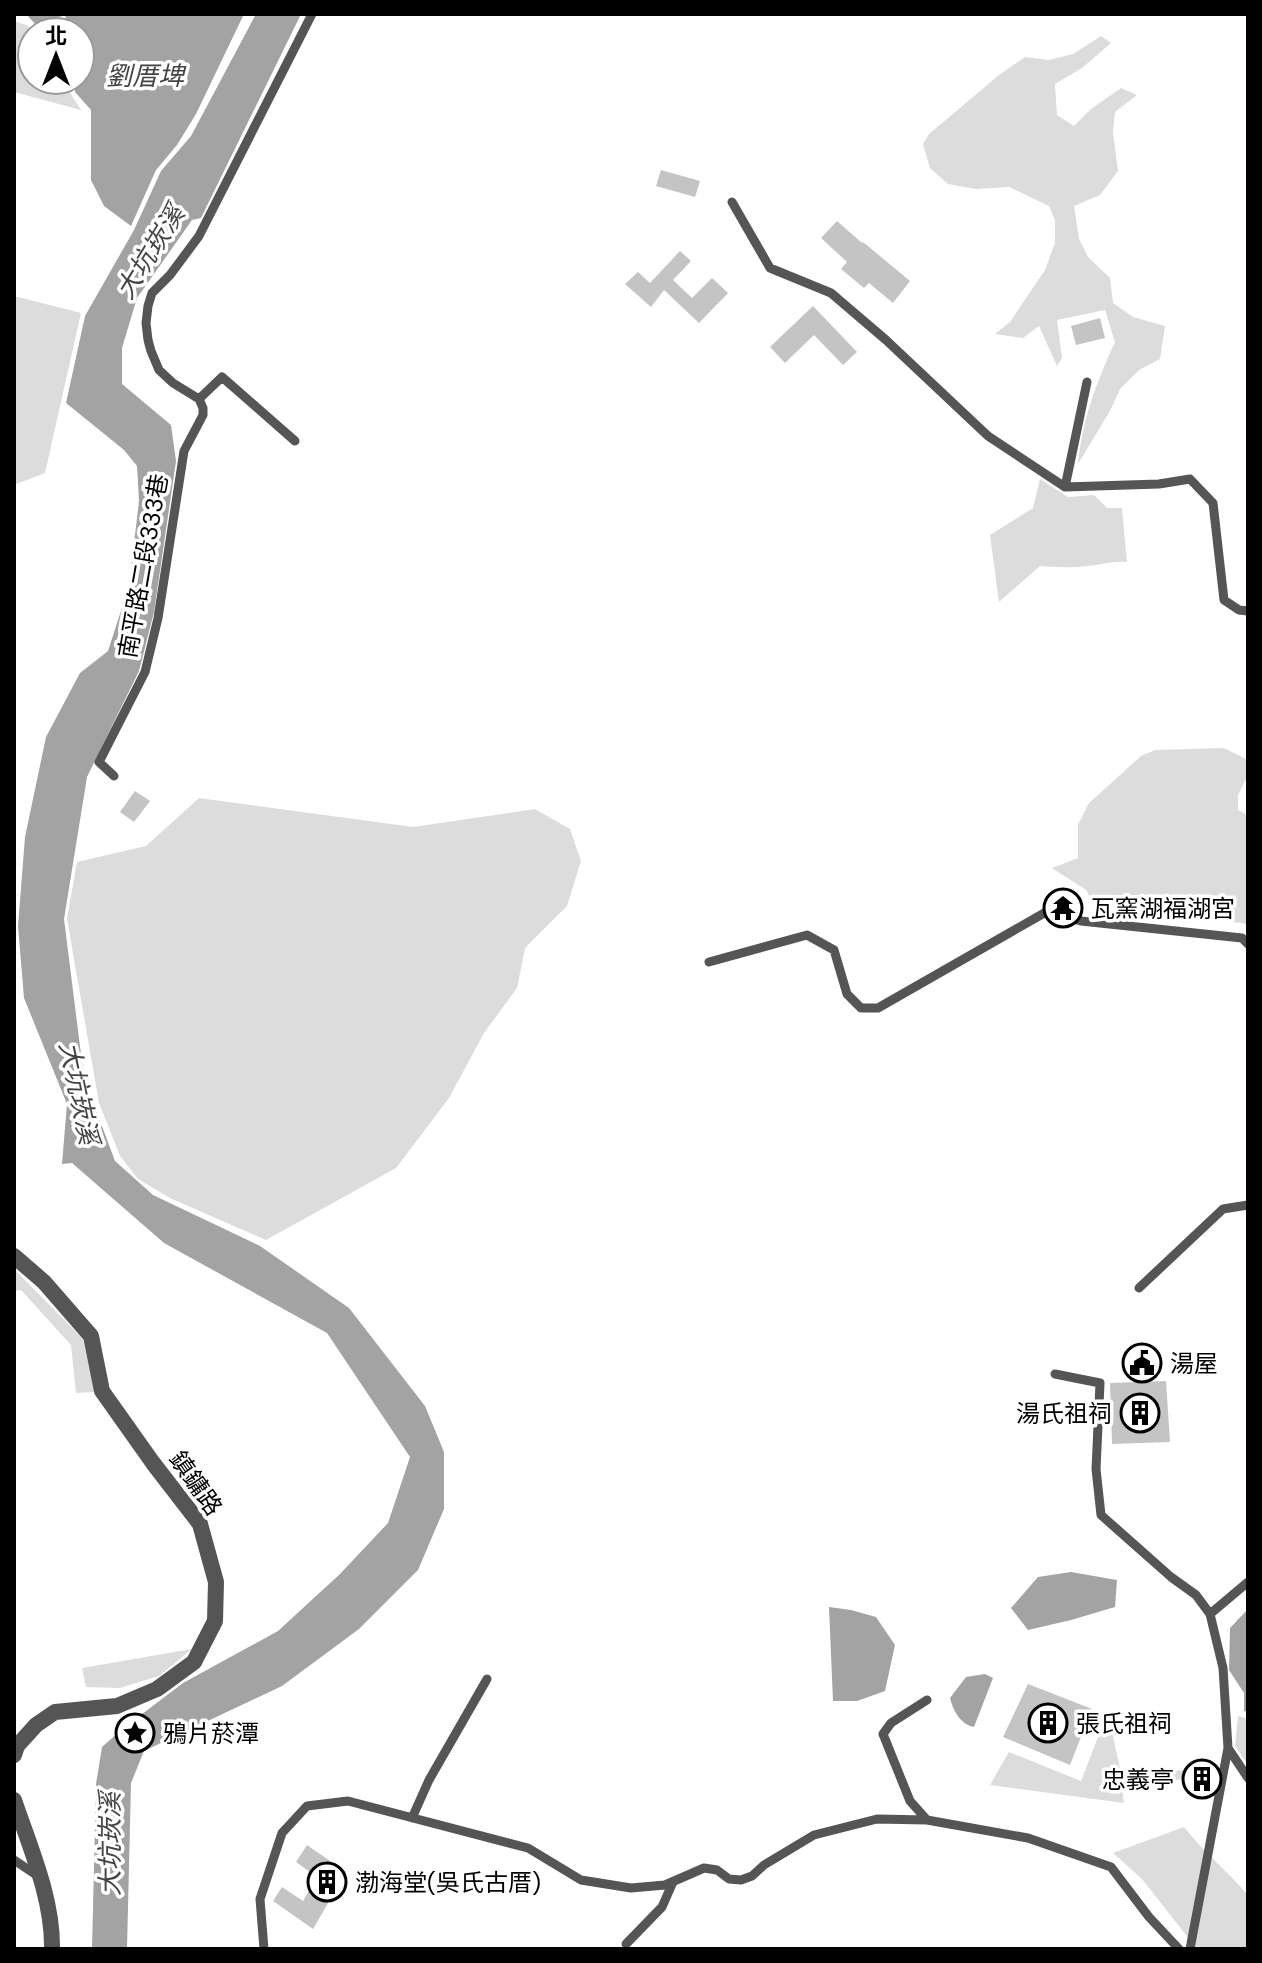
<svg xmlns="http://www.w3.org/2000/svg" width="1262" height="1963" font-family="'DM Sans','Noto Sans TC',sans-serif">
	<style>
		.green { fill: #dcdcdc }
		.water { fill: #a3a3a3 }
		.building { fill: #c4c4c4 }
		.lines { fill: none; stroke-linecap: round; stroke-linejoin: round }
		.service { stroke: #555; stroke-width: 9 }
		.minor { stroke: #555; stroke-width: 16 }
		.labels { text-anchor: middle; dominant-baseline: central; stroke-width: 7; stroke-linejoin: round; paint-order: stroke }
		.street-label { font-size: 24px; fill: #000; stroke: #fff }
		.poi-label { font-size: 24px; fill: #000; stroke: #fff; text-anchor: start }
		.water-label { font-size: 26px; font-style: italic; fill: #444; stroke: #fff }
	</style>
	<rect width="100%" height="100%" fill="#fff"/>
	<!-- green -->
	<path class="green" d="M14 21 26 25 35 32H32V80H65L66 86 81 110 14 92Z
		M1101 36 1111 43 1082 68 1055 84 1057 115 1074 126 1091 109 1121 88 1137 95 1115 112 1113 132 1118 171 1100 195 1074 206 1079 239 1088 257 1110 278 1113 303 1133 317 1165 326 1160 359 1139 370 1120 389 1110 411 1078 464C1083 417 1096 384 1115 342L1105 310 1057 320 1062 358 1057 366 1039 326 1023 338 995 334 1010 322 1045 270 1055 243V220L1049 206 1009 187 976 189 948 184 930 168 923 144 929 134 999 75 1025 57 1049 60 1073 54Z
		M14 296 81 313 45 473 14 485Z
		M1040 479 1068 497 1094 495 1107 508H1122L1127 562C1113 561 1100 565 1087 566 1071 568 1055 567 1040 566L999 602 990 535 1033 508Z
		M1224 748 1248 760V775L1238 795V810L1248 815V924L1093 902 1086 890 1052 868 1078 858V825L1089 803 1141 756 1155 750Z
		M199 798 413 827 535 809 570 829 581 861 567 906 525 948 517 988 484 1033 449 1098 396 1168 266 1240 170 1198 138 1179 120 1156 99 1103 67 919 77 862 146 846Z
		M14 1269 83 1339 95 1392 76 1393 71 1345 21 1290 14 1291Z
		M192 1649 159 1676 120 1688 86 1687 82 1668Z
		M1238 1716 1248 1719V1765L1235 1746Z
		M1103 1724 1111 1728 1121 1772 1193 1770 1191 1778 1192 1784 1184 1779 1124 1787 1122 1789 1124 1803 990 1785 1009 1752 1081 1781Z
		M1184 1827C1203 1851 1227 1871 1248 1895V1949H1197L1142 1879 1113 1853Z"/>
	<!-- water -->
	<path class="water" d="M26 14H244L196 114 177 145 156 170 131 226 104 206 91 180V110L75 92V80H80V32H70L65 15 37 26Z
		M256 14H301L201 218 192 220 137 298 122 348V384L171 425 176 461 154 612 139 671 87 777 64 919 84 1078 115 1161 153 1195 260 1246 349 1308 425 1406 444 1452V1509L418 1570 359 1629 282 1686 144 1751 131 1783 127 1949H92L96 1784 102 1747 121 1730 183 1683 278 1631 340 1574 388 1523 410 1457 327 1333 164 1243 72 1163 62 1164 67 1104 24 998 18 926 25 837 46 737 80 673 108 651 129 586 139 501 137 466 124 450 66 403 85 316 134 230 161 171 191 136Z
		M1071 1572 1117 1580 1115 1607 1071 1620 1028 1630 1011 1608 1038 1577Z
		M829 1607 851 1610 876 1617 895 1645 885 1691 857 1701H833Z
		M1248 1609V1712L1244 1711V1693L1229 1670 1230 1628Z
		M985 1674 993 1678 974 1727C960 1724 953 1710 950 1698L966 1677Z"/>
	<!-- building -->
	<path class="building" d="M661 170 700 181 695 197 656 186Z
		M837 221 862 243 863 242 910 281 893 303 869 283 864 288 841 269 847 262 821 238Z
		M680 251 691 261 673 280 692 298 712 278 728 293 699 323 664 290 651 307 625 284 638 272 650 283Z
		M813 306 857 352 843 365 814 335 785 363 770 347Z
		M1100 318 1105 338 1076 345 1071 326Z
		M135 791 150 801 134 822 120 812Z
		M1053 890 1080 901 1077 912 1048 905Z
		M1166 1381 1170 1442 1112 1444 1110 1383Z
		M1028 1684 1092 1709 1070 1765 1003 1737Z
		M307 1845 346 1872 313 1929 273 1901 282 1887 303 1901 317 1877 296 1862Z"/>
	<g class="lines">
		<!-- service -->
		<path class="service" d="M732 202 770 268 831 293 886 340 988 436 1065 487 1159 484 1190 479 1213 503 1224 600 1239 610 1248 611
			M199 399 222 377 295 441
			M1065 487 1087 382
			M114 776 99 762 145 672 158 618 184 451 203 415V408L199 399 173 383 159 370 151 351 148 340 146 323 148 306 152 293 170 275 199 236 312 14
			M709 962 807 935 834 950 847 994 861 1008H878L1046 912 1081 921 1242 938 1248 944
			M1139 1288 1223 1209 1248 1205
			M1055 1374 1100 1383 1096 1469 1101 1515 1171 1577 1196 1595 1210 1614 1223 1668 1228 1748 1190 1949
			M1210 1614 1248 1582
			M927 1700 891 1723 883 1734 910 1801 927 1820 1028 1838 1111 1867 1149 1917 1179 1949
			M1228 1748 1248 1778
			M412 1818 429 1780 487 1679
			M14 1860 38 1876
			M626 1944 662 1907 673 1882
			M264 1949 260 1899 282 1833 307 1806 348 1801 528 1848 581 1880 631 1888 665 1885 704 1868 717 1870 729 1879 741 1880 752 1876 764 1865 814 1835 877 1819 927 1820"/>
		<!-- minor -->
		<path class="minor" d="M14 1256 44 1282 91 1336 102 1391 153 1463 200 1524 216 1582 215 1621 194 1662 157 1689 117 1706 55 1712 36 1725 17 1746 14 1755
			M14 1800C30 1847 53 1899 52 1949"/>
	</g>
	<!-- icons -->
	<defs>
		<g id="temple-ring" transform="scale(2)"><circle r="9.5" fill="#fff" stroke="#000" stroke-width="1.5"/><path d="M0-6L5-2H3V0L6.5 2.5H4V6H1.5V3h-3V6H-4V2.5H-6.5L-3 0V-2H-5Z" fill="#000"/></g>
		<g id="civic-ring" transform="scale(2)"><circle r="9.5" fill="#fff" stroke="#000" stroke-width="1.5"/><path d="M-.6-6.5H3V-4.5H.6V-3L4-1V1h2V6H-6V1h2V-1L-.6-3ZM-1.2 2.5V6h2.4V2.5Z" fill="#000"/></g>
		<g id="building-ring" transform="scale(2)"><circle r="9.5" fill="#fff" stroke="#000" stroke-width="1.5"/><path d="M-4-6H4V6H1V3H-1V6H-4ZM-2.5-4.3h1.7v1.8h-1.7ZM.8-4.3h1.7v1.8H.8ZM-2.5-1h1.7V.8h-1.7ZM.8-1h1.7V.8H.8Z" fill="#000"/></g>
		<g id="sight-ring" transform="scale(2)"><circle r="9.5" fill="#fff" stroke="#000" stroke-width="1.5"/><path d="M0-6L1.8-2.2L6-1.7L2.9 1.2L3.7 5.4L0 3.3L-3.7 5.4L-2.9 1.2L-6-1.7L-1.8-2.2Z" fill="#000"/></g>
	</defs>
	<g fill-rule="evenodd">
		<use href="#temple-ring" x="1063" y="908"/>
		<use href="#civic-ring" x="1142" y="1363"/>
		<use href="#building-ring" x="1140" y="1413"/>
		<use href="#building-ring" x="1048" y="1723"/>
		<use href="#sight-ring" x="135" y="1733"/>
		<use href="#building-ring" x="1202" y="1779"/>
		<use href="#building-ring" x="327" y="1882"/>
	</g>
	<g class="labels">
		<!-- street labels -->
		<g class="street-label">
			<text transform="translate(143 566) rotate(-80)">南平路二段333巷</text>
			<text transform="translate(196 1483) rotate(55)">鎮鏞路</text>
		</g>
		<!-- poi labels -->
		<g class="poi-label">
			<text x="1091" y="908">瓦窯湖福湖宮</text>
			<text x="1170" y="1363">湯屋</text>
			<text x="1112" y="1413" text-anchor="end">湯氏祖祠</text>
			<text x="1076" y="1723">張氏祖祠</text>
			<text x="163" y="1733">鴉片菸潭</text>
			<text x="1174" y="1779" text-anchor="end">忠義亭</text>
			<text x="355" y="1882">渤海堂(吳氏古厝)</text>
		</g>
		<!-- water labels -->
		<g class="water-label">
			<text x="145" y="76">劉厝埤</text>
			<text transform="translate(150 252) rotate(-58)">大坑崁溪</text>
			<text transform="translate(79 1093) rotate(78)">大坑崁溪</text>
			<text transform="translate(110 1844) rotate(-90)">大坑崁溪</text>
		</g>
	</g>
	<!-- border -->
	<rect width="1262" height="1963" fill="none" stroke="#000000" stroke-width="32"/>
	<!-- north arrow -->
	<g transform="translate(56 56)"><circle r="38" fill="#ffffff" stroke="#999999" stroke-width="2"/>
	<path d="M0-6L14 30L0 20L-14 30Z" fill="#000000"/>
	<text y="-12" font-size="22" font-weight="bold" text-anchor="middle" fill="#000000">北</text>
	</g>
</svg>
